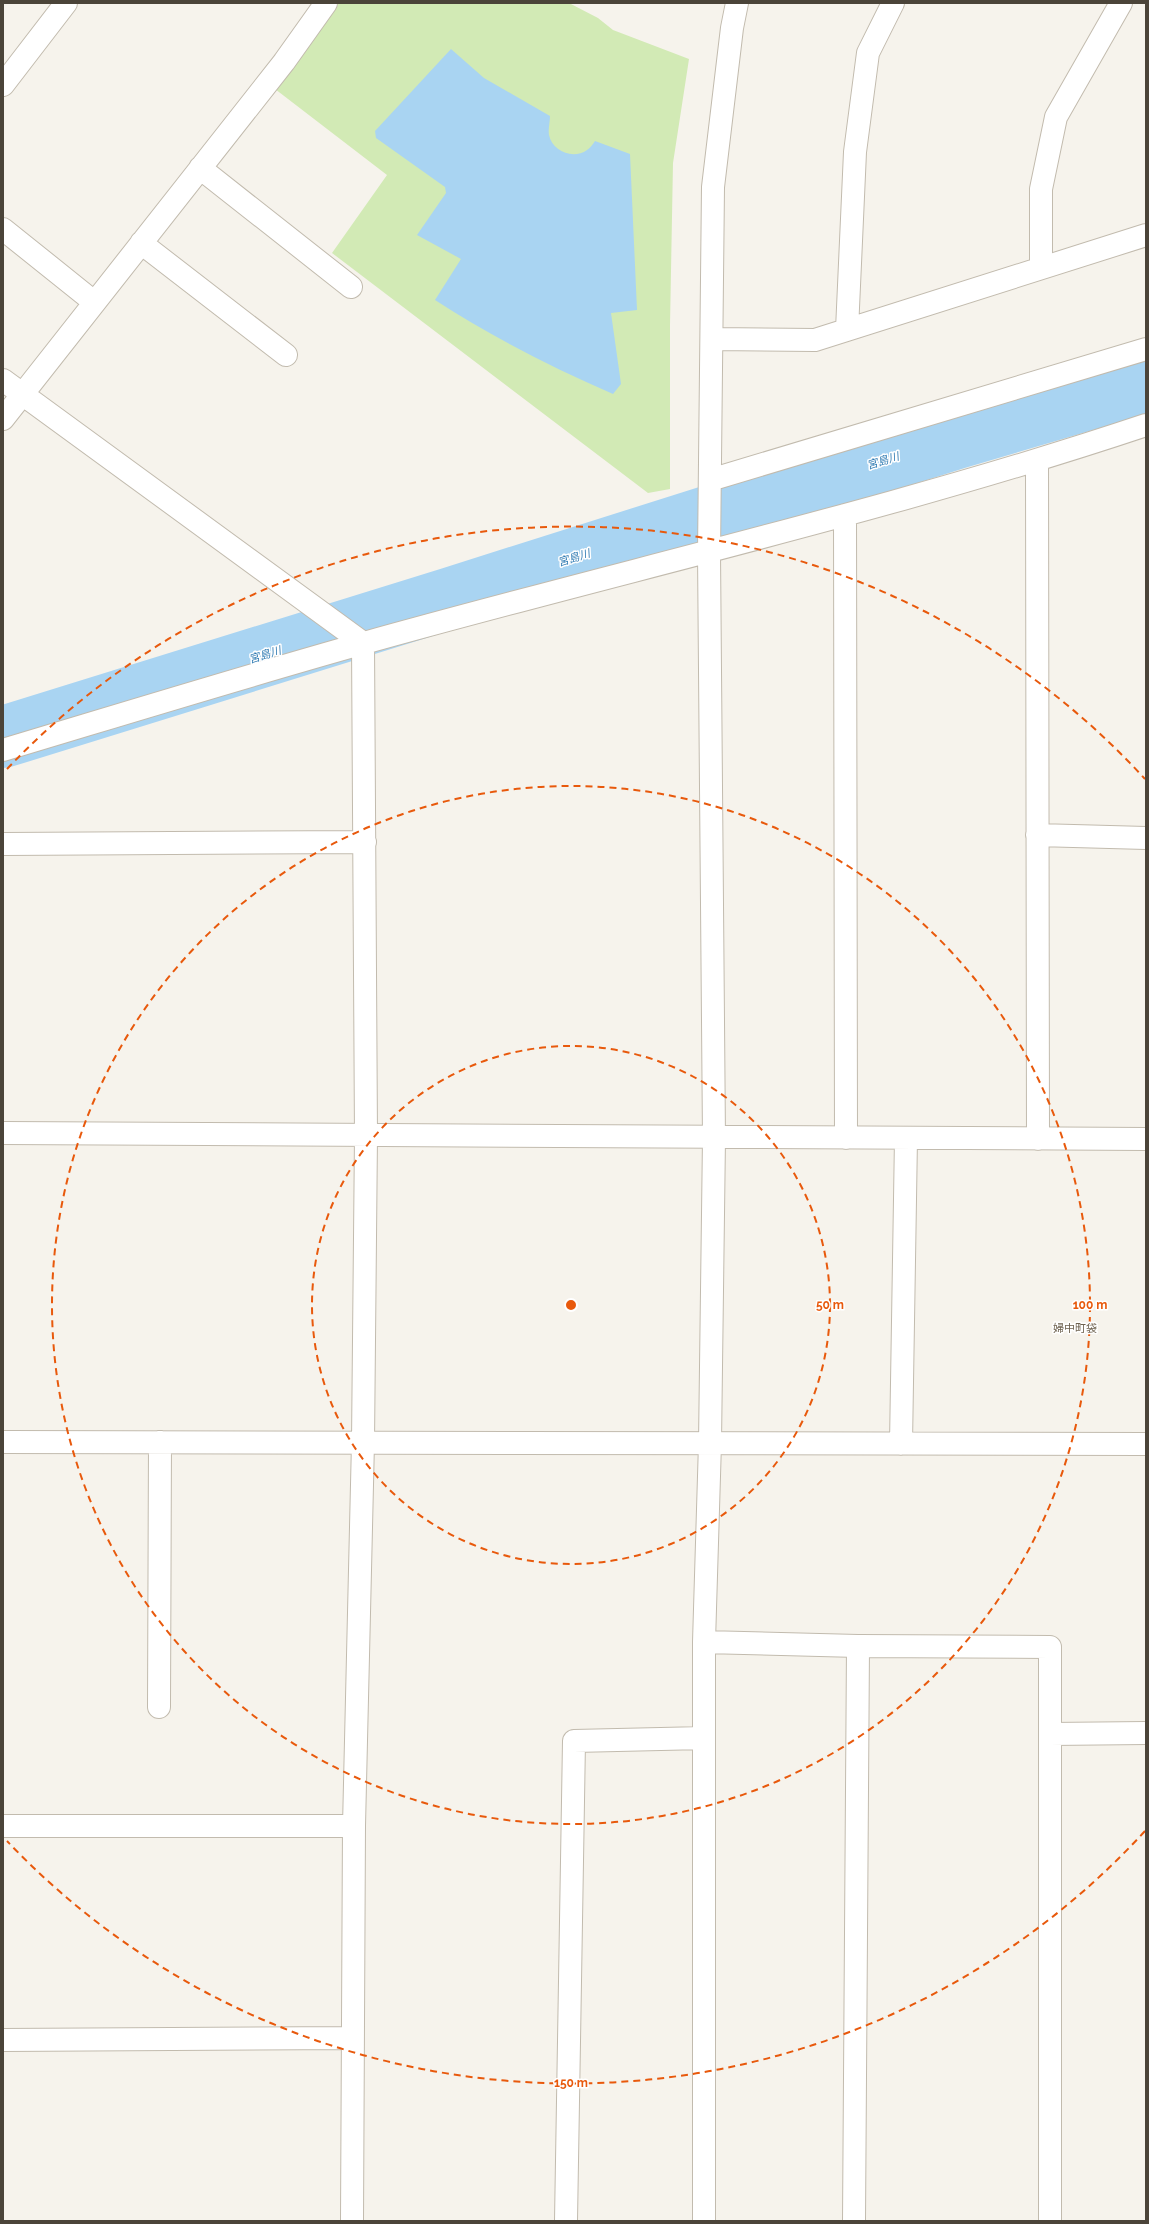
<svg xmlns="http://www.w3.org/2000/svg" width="1149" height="2224" font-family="Raleway,'Noto Sans JP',sans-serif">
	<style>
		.green { fill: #d2eab5 }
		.water { fill: #a9d4f2 }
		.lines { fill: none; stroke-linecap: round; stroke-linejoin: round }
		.river { stroke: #a9d4f2; stroke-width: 62 }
		.minor-casing { stroke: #c2bbae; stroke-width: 24 }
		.minor { stroke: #fff; stroke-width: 22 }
		.ring { fill: none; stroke: #e8590c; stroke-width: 2; stroke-dasharray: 7 5 }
		.labels { text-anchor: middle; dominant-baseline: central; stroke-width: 3; stroke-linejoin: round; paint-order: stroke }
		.water-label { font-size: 11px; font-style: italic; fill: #2e7ab2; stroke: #fff }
		.neighbourhood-label { font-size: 11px; fill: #6e6250; stroke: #fff }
		.centre { fill: #e8590c; stroke: #fff; stroke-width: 2 }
		.ring-label { font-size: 12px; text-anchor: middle; font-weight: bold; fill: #e8590c; stroke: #fff; stroke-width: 3; stroke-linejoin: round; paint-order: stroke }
	</style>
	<rect width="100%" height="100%" fill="#f6f3ec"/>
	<!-- green -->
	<path class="green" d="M339 3H569L598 18 613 30 689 59 673 163 670 325V489L648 493 332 253 387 175 275 89Z"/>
	<!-- water -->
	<path class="water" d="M451 49 484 78 550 116C550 122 548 129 549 135 552 151 573 160 587 150 590 148 593 144 595 141L630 154 637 310 611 313 621 384 613 394C551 367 492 337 435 300L461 259 417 235 446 193 445 187 376 138 375 131Z"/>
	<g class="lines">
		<!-- river -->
		<path class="river" d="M3 737 451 598 957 438 1146 382"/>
		<!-- minor casing -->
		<g class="minor-casing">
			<path id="minor" d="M3 85 66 3
				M200 168 351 287
				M3 229 94 302
				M141 243 286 355
				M1041 267V189L1056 117 1121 3
				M847 330 855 152 868 53 893 3
				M712 339 815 340 1146 235
				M3 380 363 643 366 1136 363 1442 354 1826 352 2221
				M3 419 284 62 326 3
				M1037 461 1038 1139
				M710 480 1146 349
				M845 515 846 1138
				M3 750C123 714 243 677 364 643 624 570 889 511 1146 425
				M1037 835 1146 838
				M3 844 365 842
				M3 1133 1146 1139
				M3 1442 1146 1444
				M901 1444 906 1138
				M704 1642 858 1646 1050 1647V2221
				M159 1707 160 1442
				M1050 1734 1146 1733
				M3 1826H354
				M3 2040 352 2038
				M566 2221 574 1741 704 1738
				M704 2221V1642L710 1443 714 1138 709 553 713 187 732 28 737 3
				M854 2221 858 1646"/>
		</g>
		<!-- minor -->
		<use href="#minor" class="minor"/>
	</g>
	<!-- distance rings -->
	<g class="ring">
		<circle cx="571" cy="1305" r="259"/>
		<circle cx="571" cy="1305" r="519"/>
		<path d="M1145 1831A778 778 0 0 1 7 1841M7 769A778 778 0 0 1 1145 779"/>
	</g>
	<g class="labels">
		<!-- water labels -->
		<g class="water-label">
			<text transform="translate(883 461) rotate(-17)">宮島川</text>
			<text transform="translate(574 558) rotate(-17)">宮島川</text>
			<text transform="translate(265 655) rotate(-17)">宮島川</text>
		</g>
		<!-- neighbourhood labels -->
		<g class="neighbourhood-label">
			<text x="1075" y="1328">婦中町袋</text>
		</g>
	</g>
	<circle cx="571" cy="1305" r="6" class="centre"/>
	<g class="ring-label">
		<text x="830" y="1309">50 m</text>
		<text x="1090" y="1309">100 m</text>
		<text x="571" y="2087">150 m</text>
	</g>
	<!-- border -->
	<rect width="1149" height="2224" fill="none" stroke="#4b4439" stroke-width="8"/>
</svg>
